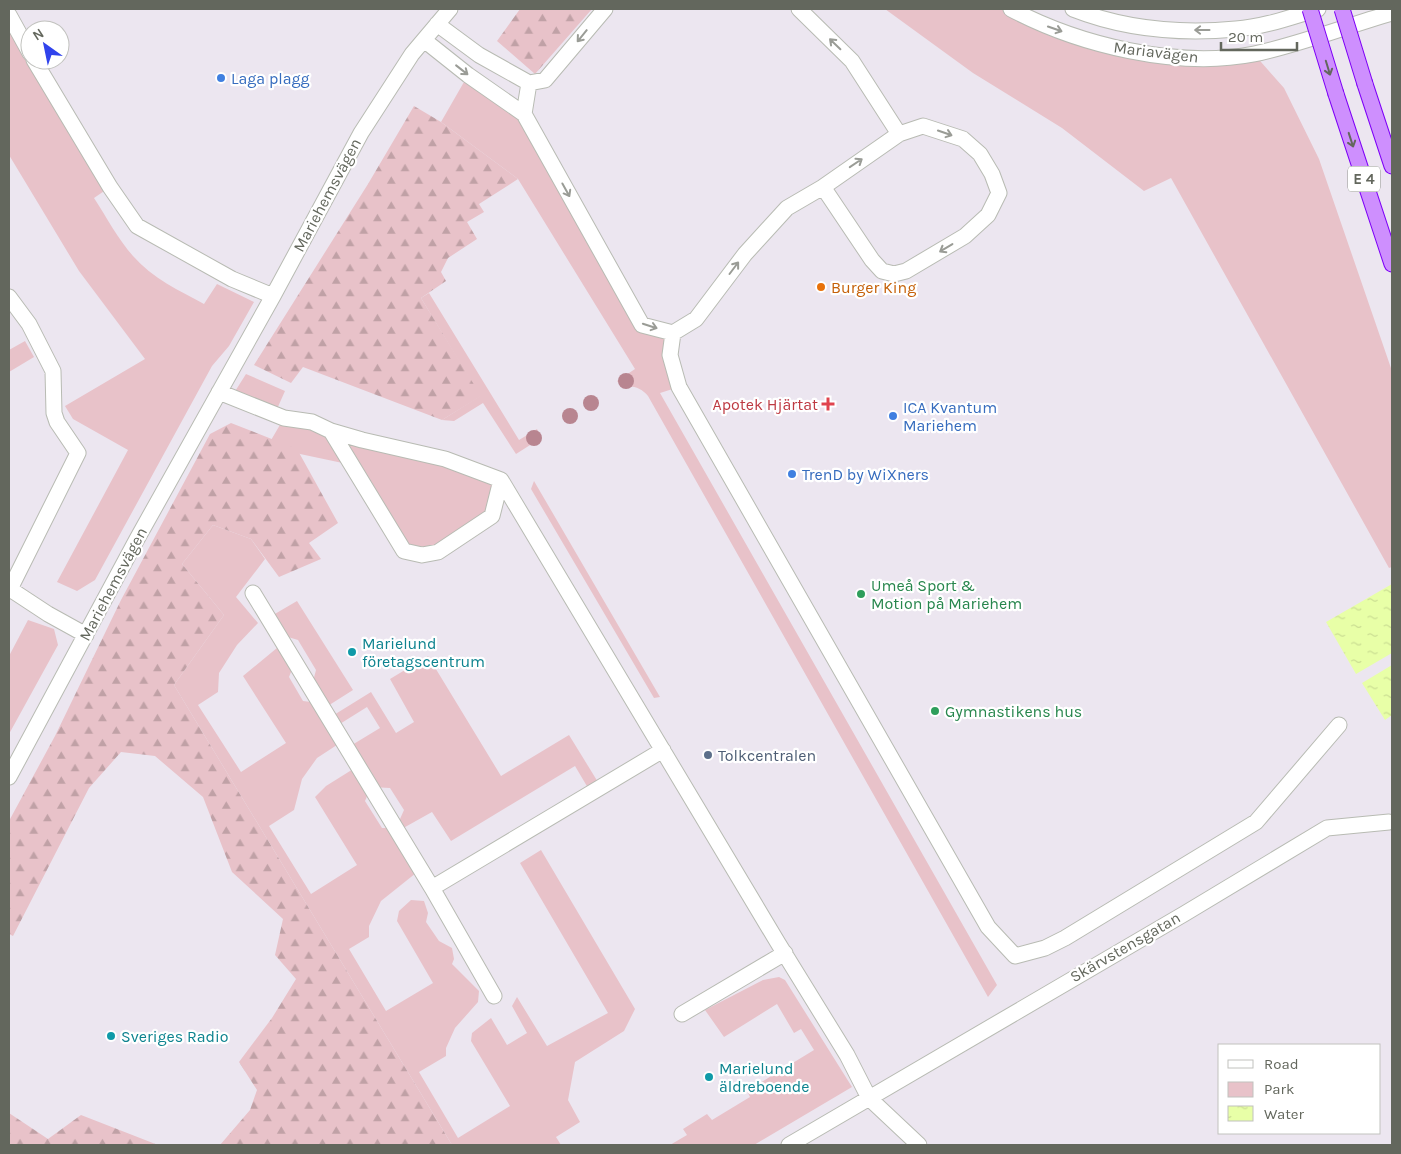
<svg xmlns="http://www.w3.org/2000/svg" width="1401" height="1154" font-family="Karla,sans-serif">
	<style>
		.green { fill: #e8c2c9; fill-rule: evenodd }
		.forest { fill: url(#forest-firs) }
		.water { fill: url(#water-ripples) }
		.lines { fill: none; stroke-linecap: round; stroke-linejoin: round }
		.minor-casing { stroke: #b8bbb3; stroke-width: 17 }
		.highway-casing { stroke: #7d00f6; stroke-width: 17 }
		.minor { stroke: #fff; stroke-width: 15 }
		.highway { stroke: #ce8ffe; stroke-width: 15 }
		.highway-bridge-casing { stroke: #7d00f6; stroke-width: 17; stroke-linecap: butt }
		.highway-bridge { stroke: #ce8ffe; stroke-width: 15 }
		.tree { fill: #b88590 }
		.oneway { stroke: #9a9c96 }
		.oneway2 { stroke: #63675d }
		.shop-dot { fill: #3f7fe0; stroke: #fff; stroke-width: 2 }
		.food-dot { fill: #e8710a; stroke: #fff; stroke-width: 2 }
		.health-dot { fill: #e0444e; stroke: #fff; stroke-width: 2 }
		.leisure-dot { fill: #2e9e5b; stroke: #fff; stroke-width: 2 }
		.culture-dot { fill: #0f9aa8; stroke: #fff; stroke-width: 2 }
		.service-dot { fill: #5c6f8a; stroke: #fff; stroke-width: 2 }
		.labels { text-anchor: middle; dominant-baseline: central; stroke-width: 4.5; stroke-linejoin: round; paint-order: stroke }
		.shield { fill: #fff; stroke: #92958e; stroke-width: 1 }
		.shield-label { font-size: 15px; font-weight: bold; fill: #63675d }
		.street-label { font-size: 16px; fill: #63675d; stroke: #fff }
		.shop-label { font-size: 16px; fill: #366cbe; stroke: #fff; text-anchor: start }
		.food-label { font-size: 16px; fill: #c56008; stroke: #fff; text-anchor: start }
		.health-label { font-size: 16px; fill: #be3a42; stroke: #fff; text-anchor: end }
		.leisure-label { font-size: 16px; fill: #27864d; stroke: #fff; text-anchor: start }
		.culture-label { font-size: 16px; fill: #0d838f; stroke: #fff; text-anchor: start }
		.service-label { font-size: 16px; fill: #4e5e75; stroke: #fff; text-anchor: start }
	</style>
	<defs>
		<pattern id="forest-firs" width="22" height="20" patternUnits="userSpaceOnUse" patternTransform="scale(1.25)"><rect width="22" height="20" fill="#e8c2c9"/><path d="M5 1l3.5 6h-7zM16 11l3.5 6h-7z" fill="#c0a1a6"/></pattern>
		<pattern id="water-ripples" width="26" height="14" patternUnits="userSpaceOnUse" patternTransform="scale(1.25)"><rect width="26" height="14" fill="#e8ffa7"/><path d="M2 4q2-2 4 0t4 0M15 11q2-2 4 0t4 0" fill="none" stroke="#cadd92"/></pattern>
	</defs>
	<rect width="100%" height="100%" fill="#ece6f0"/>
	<!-- green -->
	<path class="green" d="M885 9H1011L1133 52 1254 54 1284 88 1319 159 1392 371V567L1389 568 1171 178 1144 191 1062 128 973 73Z
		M9 15 110 187 94 198C107 218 118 239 133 256 152 278 180 291 204 304L217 284 254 302 229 346 212 366 95 580 77 591 57 582 128 450 73 419 65 406 145 359 79 271 9 155Z
		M468 75 524 114 642 324 673 333 679 387 660 393 997 985 988 997 648 396C642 388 633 385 623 387L617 381 635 369 518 179 441 122Z
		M429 293 519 440 537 429 541 438 538 440 516 454 483 403 454 421 442 420 480 396 421 298Z
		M25 341 34 357 9 372V350Z
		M246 374 285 391 277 409 234 393Z
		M284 418 501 480 492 516 438 552 404 551 352 465 267 447Z
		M534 481 660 697 654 698 531 489Z
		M213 525 251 539 265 559 236 597 258 623 237 645 219 673 218 692 198 705 241 772 286 743 243 676 283 643 295 662 289 677 303 701 319 703 311 689 316 670 298 640 278 634 268 618 297 601 353 690 323 709 329 718 371 692 396 733 414 722 390 679 428 656 501 776 569 735 601 787 591 793 575 766 451 841 432 812 398 831 421 869 381 901 369 926V937L349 949 386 1011 433 983 397 921 399 911 411 900 424 901 428 913 426 922 439 941 452 948 454 959 452 964 479 991 478 1002 455 1028 446 1048V1056L419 1072 458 1138 510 1106 471 1041 472 1033 491 1018 507 1045 527 1033 512 1006 517 997 547 1046 608 1013 520 863 541 850 635 1009 624 1031 575 1062 568 1100 580 1122 556 1137 561 1145H452L174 685 224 615 182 564ZM367 707 380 728 347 748 358 766 326 786 315 797 357 865 311 894 269 826 294 810 302 779 317 758 343 741 335 727ZM371 787 390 788 404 810 396 828H382L365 801Z
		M28 620 54 629 58 645 9 734V656Z
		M779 977 785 980 852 1087 754 1145H670L687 1135 683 1129 707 1114 712 1120 750 1097 747 1091 814 1050 801 1029 794 1033 777 1004 724 1037 705 1010 763 980Z"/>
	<!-- forest -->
	<path class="forest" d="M520 9H592L535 74 497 41Z
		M414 106 441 122 518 179 479 204 484 212 467 222 477 239 448 258 441 272 446 281 421 298 481 396 442 420 303 367 291 383 254 365 368 184Z
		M231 423 297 449 338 523 309 543 321 559 279 577 251 539 213 525 182 564 224 615 174 685 452 1145H220L250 1110 257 1090 239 1062 272 1018 296 979 275 955 283 919 232 872 203 797 155 756 121 752 89 788 13 936 9 934V821L55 736 121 600 210 434Z
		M9 1113 48 1139 81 1115 158 1145H9Z"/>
	<!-- water -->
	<path class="water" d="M1392 584V653L1356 674 1326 622Z
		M1392 665V715L1385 720 1362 683Z"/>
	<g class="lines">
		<!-- minor casing -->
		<g class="minor-casing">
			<path id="minor" d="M1011 9C1079 45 1177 69 1254 54 1301 44 1346 26 1392 13
				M1073 9C1124 29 1182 34 1236 29 1264 27 1291 17 1318 9
				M9 15 30 53
				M437 24 479 55 529 83 545 80 605 9
				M424 40 468 75 524 114 642 325 673 333 696 319 745 254 787 208 823 187 899 134 852 61 799 9
				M34 60 110 187 137 226 232 279 273 296
				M524 114 529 83
				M823 187 872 260 882 271 894 274 906 271 965 236 988 215 999 193 992 174 980 154 963 139 923 126 899 134
				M9 297 29 324 53 371 54 413 57 422 78 453 10 589
				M673 333 670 355 679 387 988 927 1015 956 1045 948 1065 938 1256 822 1339 725
				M219 392 284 418 312 422 331 431 362 440 445 459 501 480
				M331 431 404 551 422 555 438 552 492 516 501 480
				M501 480 778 943 847 1055 869 1098 919 1145
				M9 591 10 589 48 614 86 635
				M253 593 432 888 494 996
				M9 777 137 539 273 296 361 133 412 54 450 9
				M432 888 663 750
				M682 1014 785 953
				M789 1145 1184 914 1327 828 1389 822"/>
		</g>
		<!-- highway casing -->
		<g class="highway-casing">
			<path id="highway" d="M1365 84 1392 166
				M1336 94 1392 264"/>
		</g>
		<!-- minor -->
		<use href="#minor" class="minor"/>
		<!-- highway -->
		<use href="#highway" class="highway"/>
		<!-- highway-bridge casing -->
		<g class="highway-bridge-casing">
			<path id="highway-bridge" d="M1310 9 1336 94
				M1342 9 1365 84"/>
		</g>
		<!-- highway-bridge -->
		<use href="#highway-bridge" class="highway-bridge"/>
	</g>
	<!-- trees -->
	<g class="tree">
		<circle cx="626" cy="381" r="8"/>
		<circle cx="591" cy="403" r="8"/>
		<circle cx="570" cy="416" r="8"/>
		<circle cx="534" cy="438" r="8"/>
	</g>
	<!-- one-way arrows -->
	<defs><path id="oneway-shaft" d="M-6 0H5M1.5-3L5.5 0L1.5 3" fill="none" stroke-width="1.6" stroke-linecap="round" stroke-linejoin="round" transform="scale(1.25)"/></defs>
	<g class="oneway">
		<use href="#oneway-shaft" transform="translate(1055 29) rotate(19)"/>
		<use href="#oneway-shaft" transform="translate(1202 30) rotate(180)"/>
		<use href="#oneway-shaft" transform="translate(582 36) rotate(129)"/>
		<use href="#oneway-shaft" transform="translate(835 44) rotate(-136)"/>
		<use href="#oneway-shaft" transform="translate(462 70) rotate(38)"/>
		<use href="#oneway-shaft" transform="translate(945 133) rotate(19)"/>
		<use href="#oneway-shaft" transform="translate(856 163) rotate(-34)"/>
		<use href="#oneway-shaft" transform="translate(566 190) rotate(61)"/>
		<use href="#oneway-shaft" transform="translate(946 248) rotate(149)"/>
		<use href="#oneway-shaft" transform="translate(734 268) rotate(-53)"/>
		<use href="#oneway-shaft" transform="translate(650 326) rotate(18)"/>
	</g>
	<g class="oneway2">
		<use href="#oneway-shaft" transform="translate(1328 68) rotate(73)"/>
		<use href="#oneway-shaft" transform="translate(1351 140) rotate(72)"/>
	</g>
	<!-- markers -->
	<g class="shop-dot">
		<circle cx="221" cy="78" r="5"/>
		<circle cx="893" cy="416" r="5"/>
		<circle cx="792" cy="474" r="5"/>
	</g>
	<circle class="food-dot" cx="821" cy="287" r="5"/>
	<path class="health-dot" d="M825.5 396.5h5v5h5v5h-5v5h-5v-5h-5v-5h5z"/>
	<g class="leisure-dot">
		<circle cx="861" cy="594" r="5"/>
		<circle cx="935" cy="711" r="5"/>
	</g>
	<g class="culture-dot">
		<circle cx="352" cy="652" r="5"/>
		<circle cx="111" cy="1036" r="5"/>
		<circle cx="709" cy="1077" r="5"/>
	</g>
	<circle class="service-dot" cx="708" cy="755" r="5"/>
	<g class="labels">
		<!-- shield labels -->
		<rect class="shield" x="1348" y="166.5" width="32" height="25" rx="4"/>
		<g class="shield-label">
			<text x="1364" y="179">E 4</text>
		</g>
		<!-- street labels -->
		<g class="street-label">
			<text transform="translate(1156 52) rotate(7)">Mariavägen</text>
			<text transform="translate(327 195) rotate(-62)">Mariehemsvägen</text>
			<text transform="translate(113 584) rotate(-62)">Mariehemsvägen</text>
			<text transform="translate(1125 947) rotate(-30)">Skärvstensgatan</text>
		</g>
		<!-- shop labels -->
		<g class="shop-label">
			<text x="231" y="78">Laga plagg</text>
			<text x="903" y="407">ICA Kvantum<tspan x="903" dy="18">Mariehem</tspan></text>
			<text x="802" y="474">TrenD by WiXners</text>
		</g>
		<!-- food labels -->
		<g class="food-label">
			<text x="831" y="287">Burger King</text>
		</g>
		<!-- health labels -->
		<g class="health-label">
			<text x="818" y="404">Apotek Hjärtat</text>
		</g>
		<!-- leisure labels -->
		<g class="leisure-label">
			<text x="871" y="585">Umeå Sport &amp;<tspan x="871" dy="18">Motion på Mariehem</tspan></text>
			<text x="945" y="711">Gymnastikens hus</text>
		</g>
		<!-- culture labels -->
		<g class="culture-label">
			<text x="362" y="643">Marielund<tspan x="362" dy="18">företagscentrum</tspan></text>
			<text x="121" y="1036">Sveriges Radio</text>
			<text x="719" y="1068">Marielund<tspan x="719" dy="18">äldreboende</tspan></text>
		</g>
		<!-- service labels -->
		<g class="service-label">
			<text x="718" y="755">Tolkcentralen</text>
		</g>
	</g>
	<!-- border -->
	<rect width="1401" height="1154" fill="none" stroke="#63675d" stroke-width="20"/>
	<!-- legend -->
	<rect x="1218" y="1044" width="162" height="90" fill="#ffffff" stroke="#c1c2be"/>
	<rect x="1228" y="1060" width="25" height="8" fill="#ffffff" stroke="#c1c2be"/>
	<text x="1264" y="1069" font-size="15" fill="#63675d">Road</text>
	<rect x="1228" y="1082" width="25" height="15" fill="#e8c2c9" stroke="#c1c2be"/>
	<text x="1264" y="1094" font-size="15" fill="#63675d">Park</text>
	<rect x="1228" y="1106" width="25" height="15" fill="url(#water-ripples)" stroke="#c1c2be"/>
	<text x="1264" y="1119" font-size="15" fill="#63675d">Water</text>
	<!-- north arrow -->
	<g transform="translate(45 45) rotate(327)"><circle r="24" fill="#ffffff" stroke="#c1c2be"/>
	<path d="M0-4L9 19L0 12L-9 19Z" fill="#3043ec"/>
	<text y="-8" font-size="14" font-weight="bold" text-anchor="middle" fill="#63675d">N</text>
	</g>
	<!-- scale -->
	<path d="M1221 42v8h76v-8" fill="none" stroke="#63675d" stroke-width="2.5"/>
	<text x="1228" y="42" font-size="15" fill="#63675d" stroke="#ffffff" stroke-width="4" paint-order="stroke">20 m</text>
</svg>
